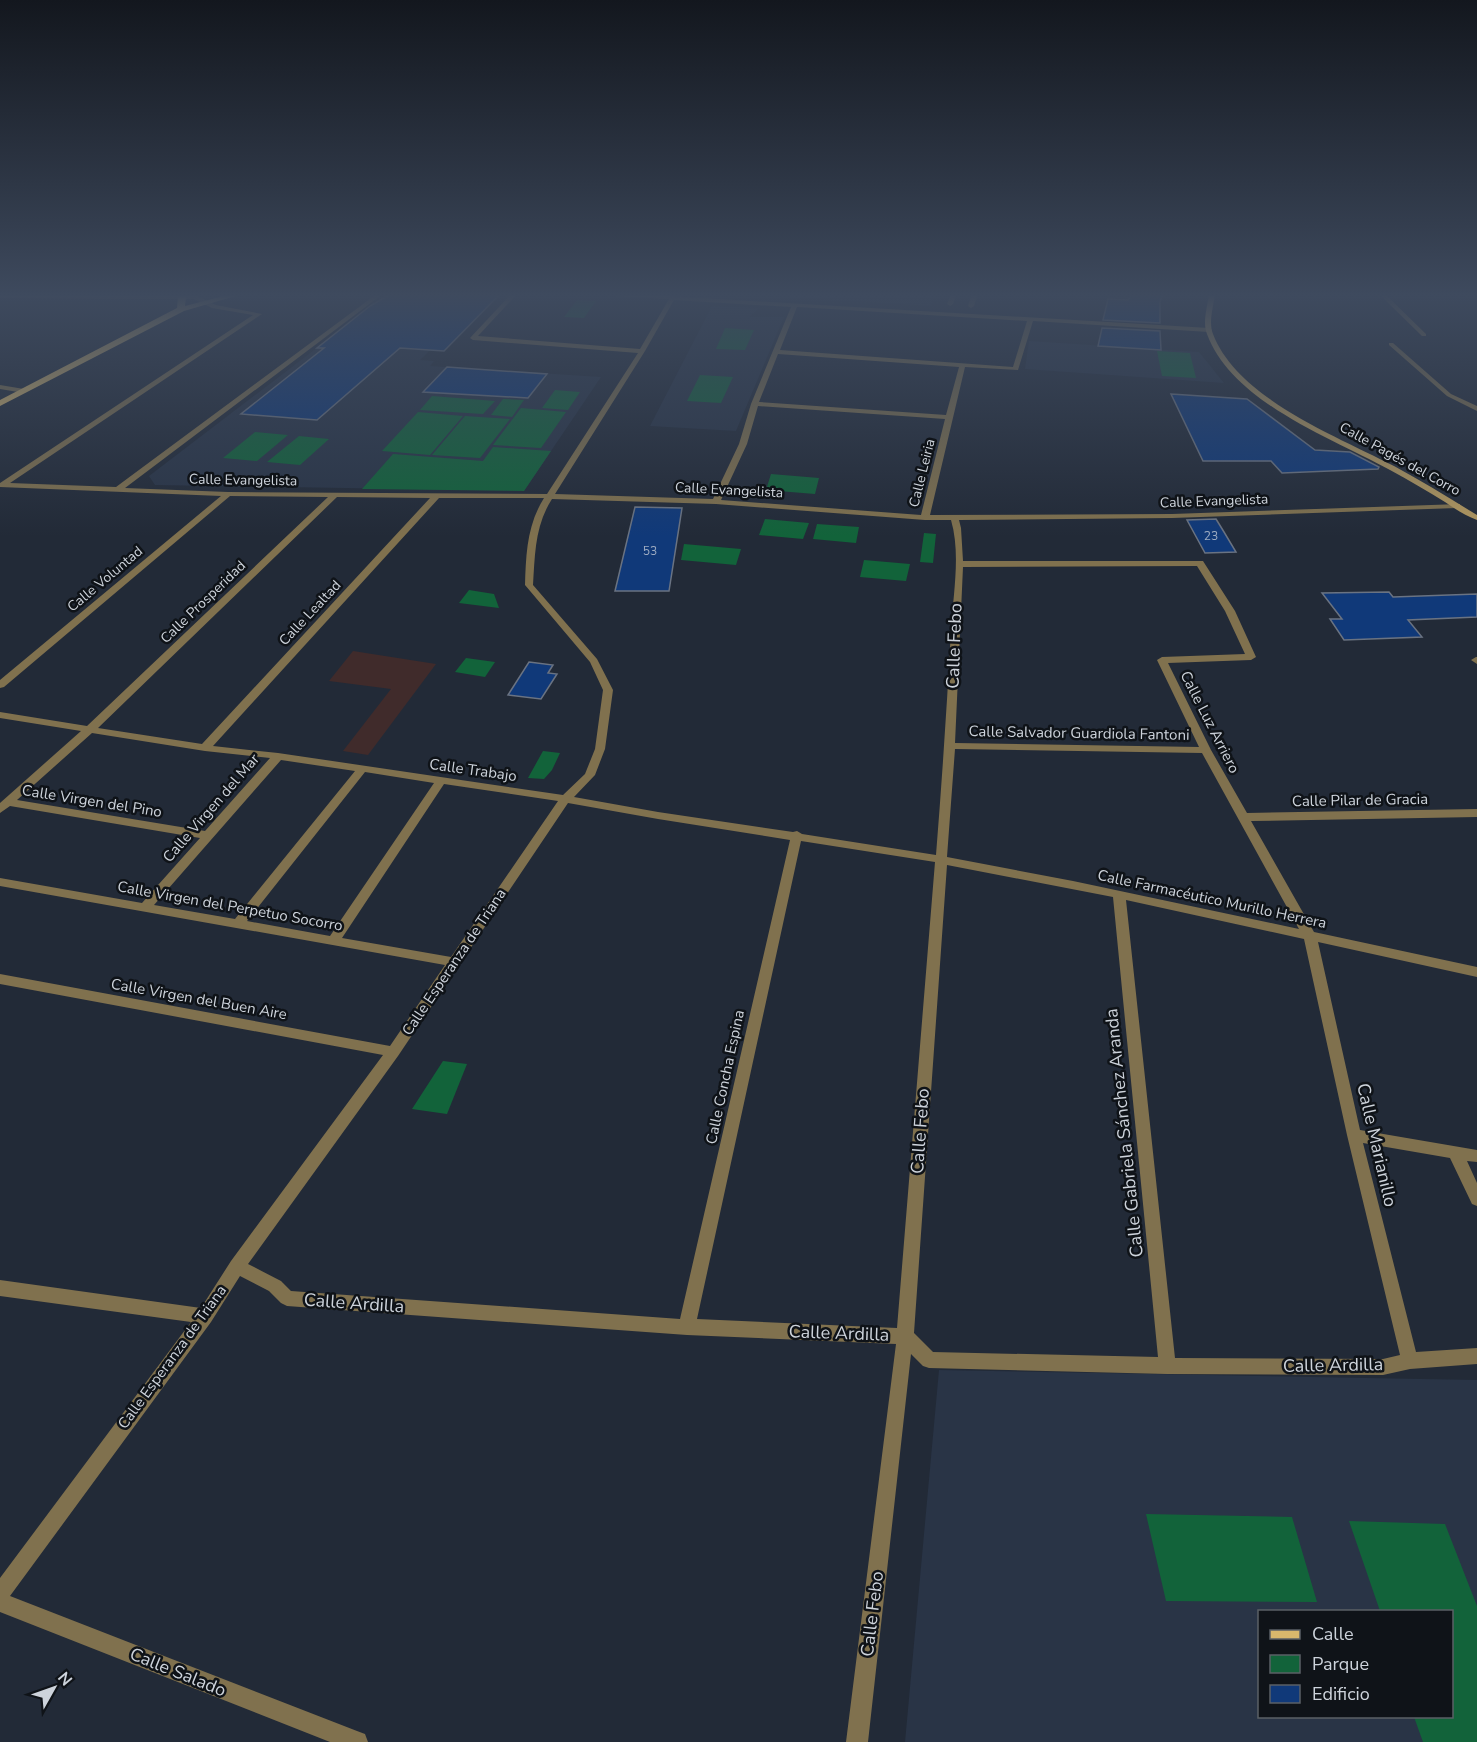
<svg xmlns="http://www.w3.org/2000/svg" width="1477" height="1742" font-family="'Nunito Sans',sans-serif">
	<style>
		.commercial { fill: #402b2b }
		.built { fill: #293446; fill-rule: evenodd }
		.green { fill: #12633a }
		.building { fill: #103979; stroke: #6a7382; stroke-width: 1.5 }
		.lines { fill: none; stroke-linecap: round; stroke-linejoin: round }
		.street { fill: #80714e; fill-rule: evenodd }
		.secondary { fill: #b2985f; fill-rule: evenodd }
		.primary { fill: #d8b76c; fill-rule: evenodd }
		.labels { text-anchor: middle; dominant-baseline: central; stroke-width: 5; stroke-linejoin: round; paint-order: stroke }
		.number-label { font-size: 12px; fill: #9eacc2 }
		.far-street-label { font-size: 14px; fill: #cdd3db; stroke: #0f1318 }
		.street-label { font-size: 15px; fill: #cdd3db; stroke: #0f1318 }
		.near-street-label { font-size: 18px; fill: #cdd3db; stroke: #0f1318 }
	</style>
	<rect width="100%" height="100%" fill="#222a37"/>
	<!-- commercial -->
	<path class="commercial" d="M353 651 436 664 368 755 343 751 391 689 329 681Z"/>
	<!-- built -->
	<path class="built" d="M732 293H892L934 296 931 306Z
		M712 306 759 308 749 317H784L736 431 650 426Z
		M1029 341 1199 352 1224 383 1025 369Z
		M322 344 430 350 420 360 434 361 430 366 601 377 524 491 155 485 149 476Z
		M939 1370 1477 1380V1742H905ZM1260 1612H1452V1716H1260Z"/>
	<!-- green -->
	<path class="green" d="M577 300 596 301 584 318 564 317Z
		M725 328 754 330 745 350 716 349Z
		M1157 351 1190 353 1196 378 1162 376Z
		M700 375 733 377 721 403 687 401Z
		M555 390 580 392 568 410 542 408Z
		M432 396 495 401 483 414 420 410Z
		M503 399 524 400 512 417 491 415Z
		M521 408 566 412 541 448 493 445Z
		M418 412 463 416 430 455 382 451Z
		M465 416 510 419 480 458 432 455Z
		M255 432 288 435 257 461 223 458Z
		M299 436 329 439 300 465 267 462Z
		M493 447 551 451 524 491 362 489 393 454 483 461Z
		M771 474 819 478 815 494 766 490Z
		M765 519 809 523 803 539 759 535Z
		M817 524 859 527 856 543 813 539Z
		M924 533 936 534 933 563 920 562Z
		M684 544 741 549 736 565 681 560Z
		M864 560 910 564 906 581 860 577Z
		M469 590 494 594 499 608 459 603Z
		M466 658 495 662 485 677 455 672Z
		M543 751 560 753 552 770 544 779 528 778Z
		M443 1061 467 1064 447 1114 412 1109Z
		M1146 1514 1292 1517 1317 1602 1166 1601Z
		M1349 1521 1445 1524 1477 1606V1742H1423L1414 1717 1452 1716V1612L1380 1611Z"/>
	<!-- building -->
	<path class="building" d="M392 293H501L444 351 400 348 317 420 241 414 324 348H317L370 306Z
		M1133 293 1163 294 1160 302V323L1103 320 1108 299 1128 300Z
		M1102 328 1160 331 1161 350 1098 346Z
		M447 367 547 374 528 398 423 392Z
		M1171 394 1247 399 1315 450 1350 452 1379 467 1378 469 1282 473 1271 461H1203Z
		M635 507 682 508 669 591H615Z
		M1216 519 1224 532 1236 552 1205 553 1187 520Z
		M1389 592 1393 597 1477 594V617L1408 620 1422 637 1344 640 1330 619H1342L1322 593Z
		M529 662 553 665 548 673 557 674 541 699 508 695Z"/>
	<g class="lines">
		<!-- street -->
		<path class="street" d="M184 293H191L216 305 262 314 10 483 116 487 378 293H384L125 488 228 492 547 494 638 353 473 340 470 338 512 293H518L478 336 640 349 669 299 594 295 591 293H617L1209 328 1212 330 1209 332 1033 321 1018 370 965 367 930 515 1172 514 1460 504V508H1457L1172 518 959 520 961 528 963 561H1203L1235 611 1256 657 1251 660 1168 663 1211 750 1247 813 1477 809V817L1251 821 1314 932 1477 967V977L1318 942 1360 1130 1477 1150V1162L1467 1161 1477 1183V1206L1472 1204 1450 1158 1363 1143 1416 1352 1477 1348V1364L1410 1369 1383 1375 1167 1374 929 1368 923 1366 911 1354 868 1742H846L896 1344 687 1335 287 1306 281 1303 269 1291 240 1276 211 1322 10 1596 357 1731 365 1734 368 1742H330L0 1612V1578L191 1322 0 1296V1280L201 1308 231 1261 383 1055 0 984V974L390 1046 445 965 0 886V878L142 903 200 838 10 806 0 813V803L81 731 0 718V712L87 726 328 497 230 496 4 687 0 688V680L221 496 0 487V483L253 315 212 308 194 299 0 298V294L187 295ZM674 300 791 307 751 404 739 444 713 499 555 494 645 351ZM797 307 1027 321 1013 367 780 350ZM778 354 959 367 946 415 759 402ZM758 406 945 419 921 515 721 500 747 444ZM337 497 430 498 202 744 98 728ZM439 498H544C527 525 526 554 525 585L590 662 603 690 595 749 585 774 563 795 278 753 213 746ZM552 499 716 504 925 520H951C961 554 953 595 951 630 947 705 942 780 936 855L802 834 797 831 793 832 658 812 574 797 595 775 605 749 613 690 597 659 533 585C535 554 535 525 552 499ZM1197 566 1225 611 1245 654 1162 657 1157 660 1199 747 955 743 963 567ZM92 733 205 751 270 758 205 831 17 800ZM955 749 1202 753 1299 929 1073 881 947 857ZM281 760 355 771 235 919 154 905ZM365 772 434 783 330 936 247 921ZM444 784 558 801 451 957 342 938ZM568 803 658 819 790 840 680 1319 291 1291 281 1281 248 1264 398 1056ZM801 841 935 862 897 1328 697 1319ZM947 865 1113 897 1158 1357 933 1352 914 1333ZM1126 900 1304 939 1347 1135 1400 1355 1383 1359 1175 1358Z
			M951 293H957L953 304 950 306 947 304Z
			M972 293H978L974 306 971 308 968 306Z
			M1378 293H1384L1426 334V336H1422Z
			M1389 343H1393L1451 394 1477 406V411L1447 396 1389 345Z
			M0 385 24 389 27 391 24 393 0 389Z
			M1476 657H1477V664L1471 660Z"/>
		<!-- secondary -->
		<path class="secondary" d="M1209 293H1215C1214 306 1208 321 1213 334 1238 399 1337 436 1394 466 1422 481 1449 498 1477 515V520C1466 516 1455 509 1445 502 1427 491 1409 480 1390 470 1331 438 1232 402 1207 334 1202 321 1208 306 1209 293Z"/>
		<!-- primary -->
		<path class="primary" d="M184 293H193L186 297 185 306 235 293H246L184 311 0 406V400L177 308 178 296Z"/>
	</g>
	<!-- sky -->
	<linearGradient id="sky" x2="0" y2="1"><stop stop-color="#13171e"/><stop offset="0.55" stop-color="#3e4a5e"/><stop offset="1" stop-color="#3e4a5e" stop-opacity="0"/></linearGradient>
	<rect width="1477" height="537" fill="url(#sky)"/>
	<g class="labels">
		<!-- number labels -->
		<g class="number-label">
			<text x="1211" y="536">23</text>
			<text x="650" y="551">53</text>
		</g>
		<!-- far-street labels -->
		<g class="far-street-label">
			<text transform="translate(1400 459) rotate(29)">Calle Pagés del Corro</text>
			<text transform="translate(922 473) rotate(-76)">Calle Leiria</text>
			<text transform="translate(243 480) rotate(1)">Calle Evangelista</text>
			<text transform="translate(729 490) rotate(3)">Calle Evangelista</text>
			<text transform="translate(1214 501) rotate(-2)">Calle Evangelista</text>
			<text transform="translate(105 579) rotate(-40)">Calle Voluntad</text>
			<text transform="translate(203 602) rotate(-44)">Calle Prosperidad</text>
			<text transform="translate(310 613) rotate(-47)">Calle Lealtad</text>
		</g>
		<!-- street labels -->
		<g class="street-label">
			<text transform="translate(1210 722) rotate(63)">Calle Luz Arriero</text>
			<text transform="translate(1079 733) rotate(1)">Calle Salvador Guardiola Fantoni</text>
			<text transform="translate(473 770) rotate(8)">Calle Trabajo</text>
			<text transform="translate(1360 800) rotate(-1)">Calle Pilar de Gracia</text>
			<text transform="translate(92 801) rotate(9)">Calle Virgen del Pino</text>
			<text transform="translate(211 808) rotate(-49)">Calle Virgen del Mar</text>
			<text transform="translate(1212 899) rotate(12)">Calle Farmacéutico Murillo Herrera</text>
			<text transform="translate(230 906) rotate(10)">Calle Virgen del Perpetuo Socorro</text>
			<text transform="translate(454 962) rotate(-56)">Calle Esperanza de Triana</text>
			<text transform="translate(199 999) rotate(10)">Calle Virgen del Buen Aire</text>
			<text transform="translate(725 1077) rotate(-78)">Calle Concha Espina</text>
			<text transform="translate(172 1357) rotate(-54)">Calle Esperanza de Triana</text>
		</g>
		<!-- near-street labels -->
		<g class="near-street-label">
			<text transform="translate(954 646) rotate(-88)">Calle Febo</text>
			<text transform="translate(920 1131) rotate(-86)">Calle Febo</text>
			<text transform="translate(1124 1133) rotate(-96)">Calle Gabriela Sánchez Aranda</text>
			<text transform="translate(1377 1145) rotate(77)">Calle Marianillo</text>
			<text transform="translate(354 1303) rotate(4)">Calle Ardilla</text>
			<text transform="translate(839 1333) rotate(2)">Calle Ardilla</text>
			<text transform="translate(1333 1365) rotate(-1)">Calle Ardilla</text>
			<text transform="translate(872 1614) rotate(-83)">Calle Febo</text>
			<text transform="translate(178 1672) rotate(22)">Calle Salado</text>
		</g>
	</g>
	<!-- legend -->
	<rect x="1258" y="1610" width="195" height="108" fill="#0f1318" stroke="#5b6066" stroke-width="1.5"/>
	<rect x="1270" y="1630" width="30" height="9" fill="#d8b76c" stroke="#5b6066" stroke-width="1.5"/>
	<text x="1312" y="1640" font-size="18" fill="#cdd3db">Calle</text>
	<rect x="1270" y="1655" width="30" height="18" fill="#12633a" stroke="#5b6066" stroke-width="1.5"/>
	<text x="1312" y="1670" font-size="18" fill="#cdd3db">Parque</text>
	<rect x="1270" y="1685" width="30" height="18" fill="#103979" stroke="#5b6066" stroke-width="1.5"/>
	<text x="1312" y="1700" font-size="18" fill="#cdd3db">Edificio</text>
	<!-- north arrow -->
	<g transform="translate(54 1688) rotate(50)" stroke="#0f1318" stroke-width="4.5" paint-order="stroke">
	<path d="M0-4.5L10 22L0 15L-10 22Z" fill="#cdd3db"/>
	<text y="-9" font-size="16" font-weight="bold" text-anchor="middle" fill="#cdd3db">N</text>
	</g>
</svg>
